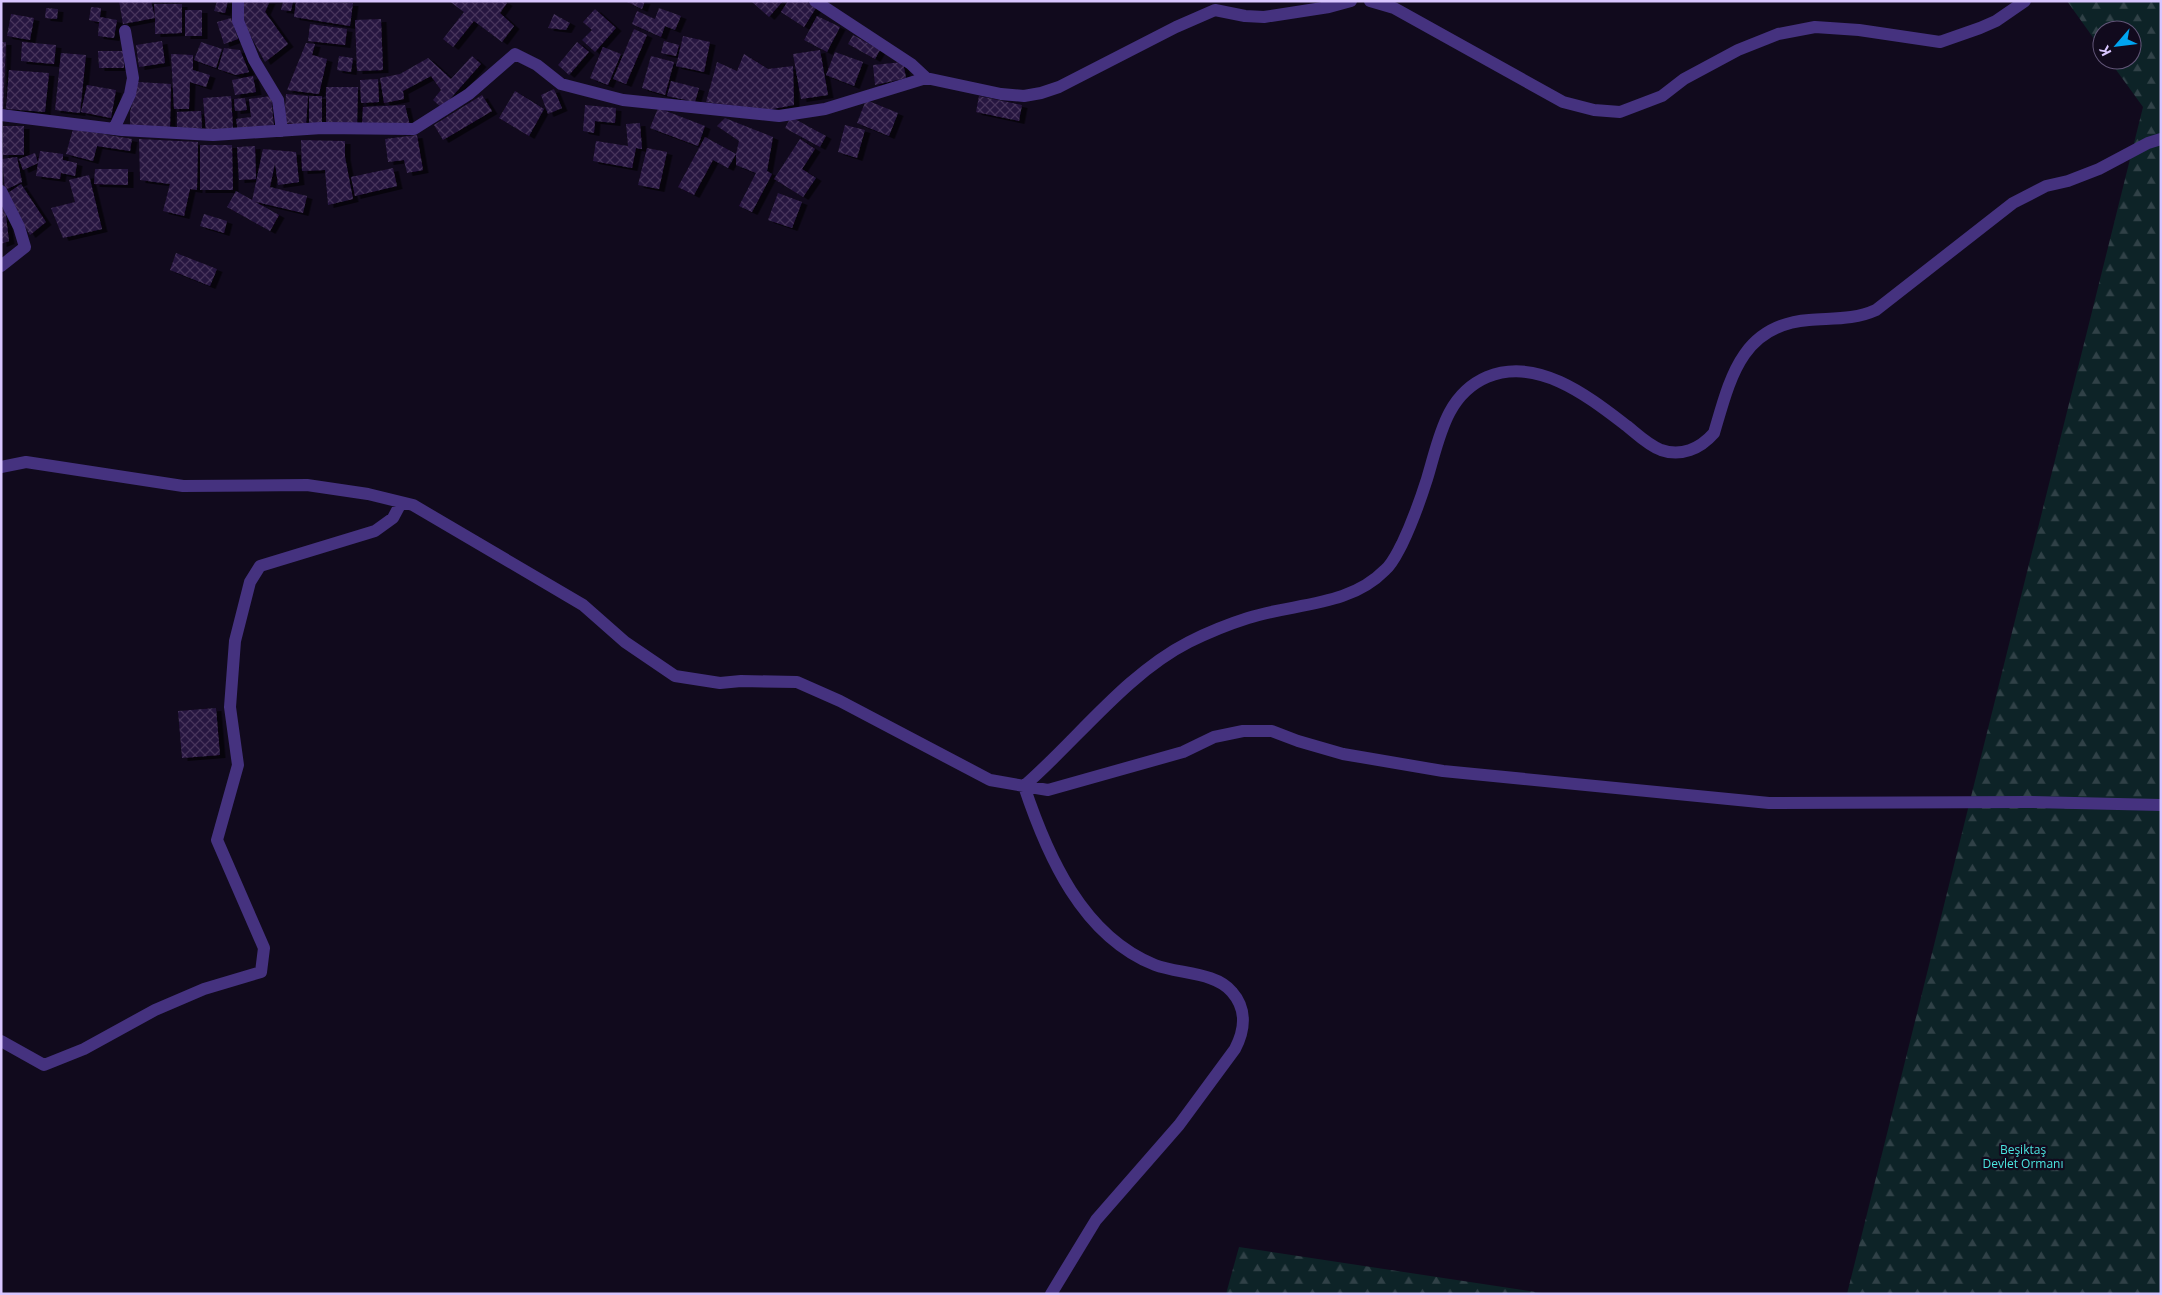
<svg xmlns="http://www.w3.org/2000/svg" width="2162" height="1295" font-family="'Open Sans',sans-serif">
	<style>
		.forest { fill: url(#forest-firs) }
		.building { fill: url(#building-cross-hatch); filter: url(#shadow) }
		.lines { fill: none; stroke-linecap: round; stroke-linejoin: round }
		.minor { stroke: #45327f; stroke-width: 12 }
		.labels { text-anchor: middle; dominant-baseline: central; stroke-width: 4.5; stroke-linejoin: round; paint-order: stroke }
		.park-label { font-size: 12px; fill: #4be6e0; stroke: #110a1d }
	</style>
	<defs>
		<pattern id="forest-firs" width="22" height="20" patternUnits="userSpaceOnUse" patternTransform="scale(1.25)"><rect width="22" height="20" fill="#0d2327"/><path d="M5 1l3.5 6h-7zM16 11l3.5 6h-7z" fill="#304147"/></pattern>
		<pattern id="building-cross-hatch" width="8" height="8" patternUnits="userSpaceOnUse" patternTransform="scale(1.25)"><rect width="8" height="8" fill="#27153f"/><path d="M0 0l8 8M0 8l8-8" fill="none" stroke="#46365c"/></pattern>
		<filter id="shadow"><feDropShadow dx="5.5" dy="3" stdDeviation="0" flood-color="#0009"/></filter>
	</defs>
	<rect width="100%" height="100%" fill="#110a1d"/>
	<!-- forest -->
	<path class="forest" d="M2067 1H2161V1294H1847L2143 107 2109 60H2132V30H2102V50Z
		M1239 1247 1549 1294H1226Z"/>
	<!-- building -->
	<path class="building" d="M119 1H151L155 18 154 4H182V33L155 34V18L123 24Z
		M217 1H228L225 13 214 11Z
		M242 1H270L265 12 288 44 265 62 243 22Z
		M283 1H293L291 11 281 10Z
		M296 1 353 3 350 26 294 17Z
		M449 1H504L507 3 500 13 514 26 502 42 474 21 453 47 443 39 464 12Z
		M625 1H645L642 9Z
		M751 1H783L769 17Z
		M788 1H806L816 8 804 27 781 12Z
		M91 7 101 8 100 17 117 20 114 38 98 36 99 22 89 20Z
		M46 8 58 9 57 19 45 18Z
		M659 8 681 16 675 30 665 26 661 37 632 24 637 11 655 19Z
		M595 9 616 28 595 52 582 40 592 30 583 22Z
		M185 10H202V36H185Z
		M11 14 34 18 30 40 7 36Z
		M554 14 570 23 566 30 548 28Z
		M817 16 840 27 827 52 804 40Z
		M231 18 238 39 224 44 217 22Z
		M381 19 383 70 357 71 355 20Z
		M310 24 347 29 345 45 308 41Z
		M634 29 647 35 626 84 613 79Z
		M853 35 880 50 875 59 848 44Z
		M683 36 710 42 704 72 676 66Z
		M162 41 165 63 139 67 136 45Z
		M664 41 679 45 676 56 661 53Z
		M1 42H6L3 112H1Z
		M22 42 56 45 54 64 21 61Z
		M201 42 222 49 216 68 194 60Z
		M577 42 589 52 569 75 558 65Z
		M306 43 315 44 312 55 327 59 319 94 287 90Z
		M603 47 621 54 608 85 590 78Z
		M224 48 240 50 249 72 236 75 218 69Z
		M820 50 828 95 801 99 793 54Z
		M98 51H124V68H99Z
		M835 52 863 62 854 86 826 75Z
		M61 53 86 55 80 113 55 110Z
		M171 54 193 55V70L210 75 206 87 190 82 189 109H174Z
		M744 54 768 69 793 66 794 105 767 110 706 102 717 62 737 71Z
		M339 56 353 58 351 72 337 70Z
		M472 56 481 64 442 108 433 100 441 90 431 76 403 91 404 99 384 103 380 78 400 74 428 58 451 79Z
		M651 56 674 62 665 95 642 88Z
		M903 62 906 78 875 85 873 65Z
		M9 70 49 73 45 112 6 109Z
		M253 76 256 92 235 95 232 80Z
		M378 79 379 102 361 103 360 80Z
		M671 81 699 88 695 102 667 96Z
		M138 82 171 84 170 129 130 126V112Z
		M87 85 116 90 111 118 81 112Z
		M326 87H358L357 127 326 126Z
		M554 89 562 108 548 114 541 95Z
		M515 91 544 109 529 136 499 118Z
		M286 94 308 96 306 125 284 123Z
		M482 95 492 111 443 140 434 125Z
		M231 96 233 128 206 131 203 98Z
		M271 96 274 127 238 131 236 119 251 117 249 99Z
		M309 96H322V124H309Z
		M979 96 1022 105 1019 121 976 112Z
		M245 98 247 110 235 111 234 99Z
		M866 100 898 113 889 136 857 123Z
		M405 105 410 126H362L363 107Z
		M585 105 616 108 615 123 595 121 594 133 583 131Z
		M658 108 705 126 698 146 650 128Z
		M201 111 202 128 177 129V112Z
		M791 117 826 136 820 147 785 128Z
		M725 118 773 137 767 171 772 174 752 212 739 206 756 173 736 165V154L728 168 713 160 694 195 678 187 705 137 736 154 739 141 717 126Z
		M640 123 642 149 636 148 632 168 593 161 596 141 628 146 626 124Z
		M845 125 865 130 857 158 838 152Z
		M3 126H24V155H3Z
		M73 129 132 139 130 151 97 146 93 161 66 154Z
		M417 135 423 170 407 173 404 160 388 162 385 139Z
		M139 139 198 142 197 190 190 189 184 216 163 211 170 184 140 180Z
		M800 139 815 149 802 169 816 178 803 197 774 179Z
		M301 140 345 141V157L353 199 328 205 325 170 302 171Z
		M200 145H232L233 190H200Z
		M255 146 256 179 239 180 237 147Z
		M647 148 667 152 659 189 638 185Z
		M263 149 296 152 299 182 278 185 275 163 270 187 307 196 303 213 252 201Z
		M40 151 63 154V160L77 163 75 176 61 173 60 179 36 176 38 163 23 170 19 159 35 153 38 163Z
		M17 157 22 182 5 190 2 159Z
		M393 168 397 186 355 196 351 177Z
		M95 169H128V185L94 184Z
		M89 175 102 229 63 238 51 208 75 202 69 180Z
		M21 184 46 222 30 235 5 195Z
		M236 191 279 215 270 231 227 207Z
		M778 193 802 202 792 228 768 220Z
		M5 208 9 241 1 244V209Z
		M204 214 227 221 224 233 200 226Z
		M176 253 217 269 210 286 170 270Z
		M216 708 220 755 182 758 178 711Z"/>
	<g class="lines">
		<!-- minor -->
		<path class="minor" d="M238 1V21L254 60 278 100 282 131
			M815 1 911 64 926 78
			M1370 1 1394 8 1563 102 1594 110 1620 112 1662 96 1684 79 1738 50 1778 34 1815 27 1859 30 1940 42 1980 28 1996 21 2025 1
			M1 115 122 130 213 135 322 128 414 129 469 94 515 54 537 65 561 84 623 100 779 116 825 109 926 78 1001 94 1024 96 1041 93 1059 87 1176 27 1215 10 1245 16 1264 17 1329 7 1351 1
			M114 129 130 94 133 78 125 31
			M1 191 19 227 25 247 1 266
			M1 467 26 462 183 486 307 485 368 494 413 505 583 605 625 642 675 676 720 683 741 681 797 682 840 701 990 780 1024 786 1048 790 1183 752 1214 737 1243 731H1272L1298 741 1343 754 1443 771 1769 803 2029 802 2161 805
			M1 1041 44 1065 84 1049 155 1010 204 989 261 972 264 948 217 840 238 765 230 707 235 641 250 582 260 566 375 531 393 518 401 503
			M1051 1294 1096 1220 1179 1125 1235 1049C1245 1030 1247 1009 1232 992 1216 972 1179 974 1155 965 1082 936 1047 855 1024 786 1077 740 1126 674 1189 642 1207 633 1229 624 1248 618 1294 603 1349 607 1385 570 1393 563 1397 553 1402 544 1412 523 1420 501 1427 479 1439 440 1445 395 1487 377 1538 356 1589 397 1627 426 1638 435 1648 445 1661 450 1681 457 1700 449 1714 433 1730 379 1741 325 1809 320 1832 318 1854 320 1876 310L2013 203 2046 186 2068 181 2099 169 2148 143 2161 139"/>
	</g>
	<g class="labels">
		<!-- park labels -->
		<g class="park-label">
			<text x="2023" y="1149">Beşiktaş<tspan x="2023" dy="14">Devlet Ormanı</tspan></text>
		</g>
	</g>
	<!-- border -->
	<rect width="2162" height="1295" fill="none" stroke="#d9c6ff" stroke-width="5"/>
	<!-- north arrow -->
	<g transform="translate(2117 45) rotate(242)"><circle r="24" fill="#110a1d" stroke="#615577"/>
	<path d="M0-4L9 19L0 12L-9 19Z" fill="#00a5f1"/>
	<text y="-8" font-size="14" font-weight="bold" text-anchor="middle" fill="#d9c6ff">K</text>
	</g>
</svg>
